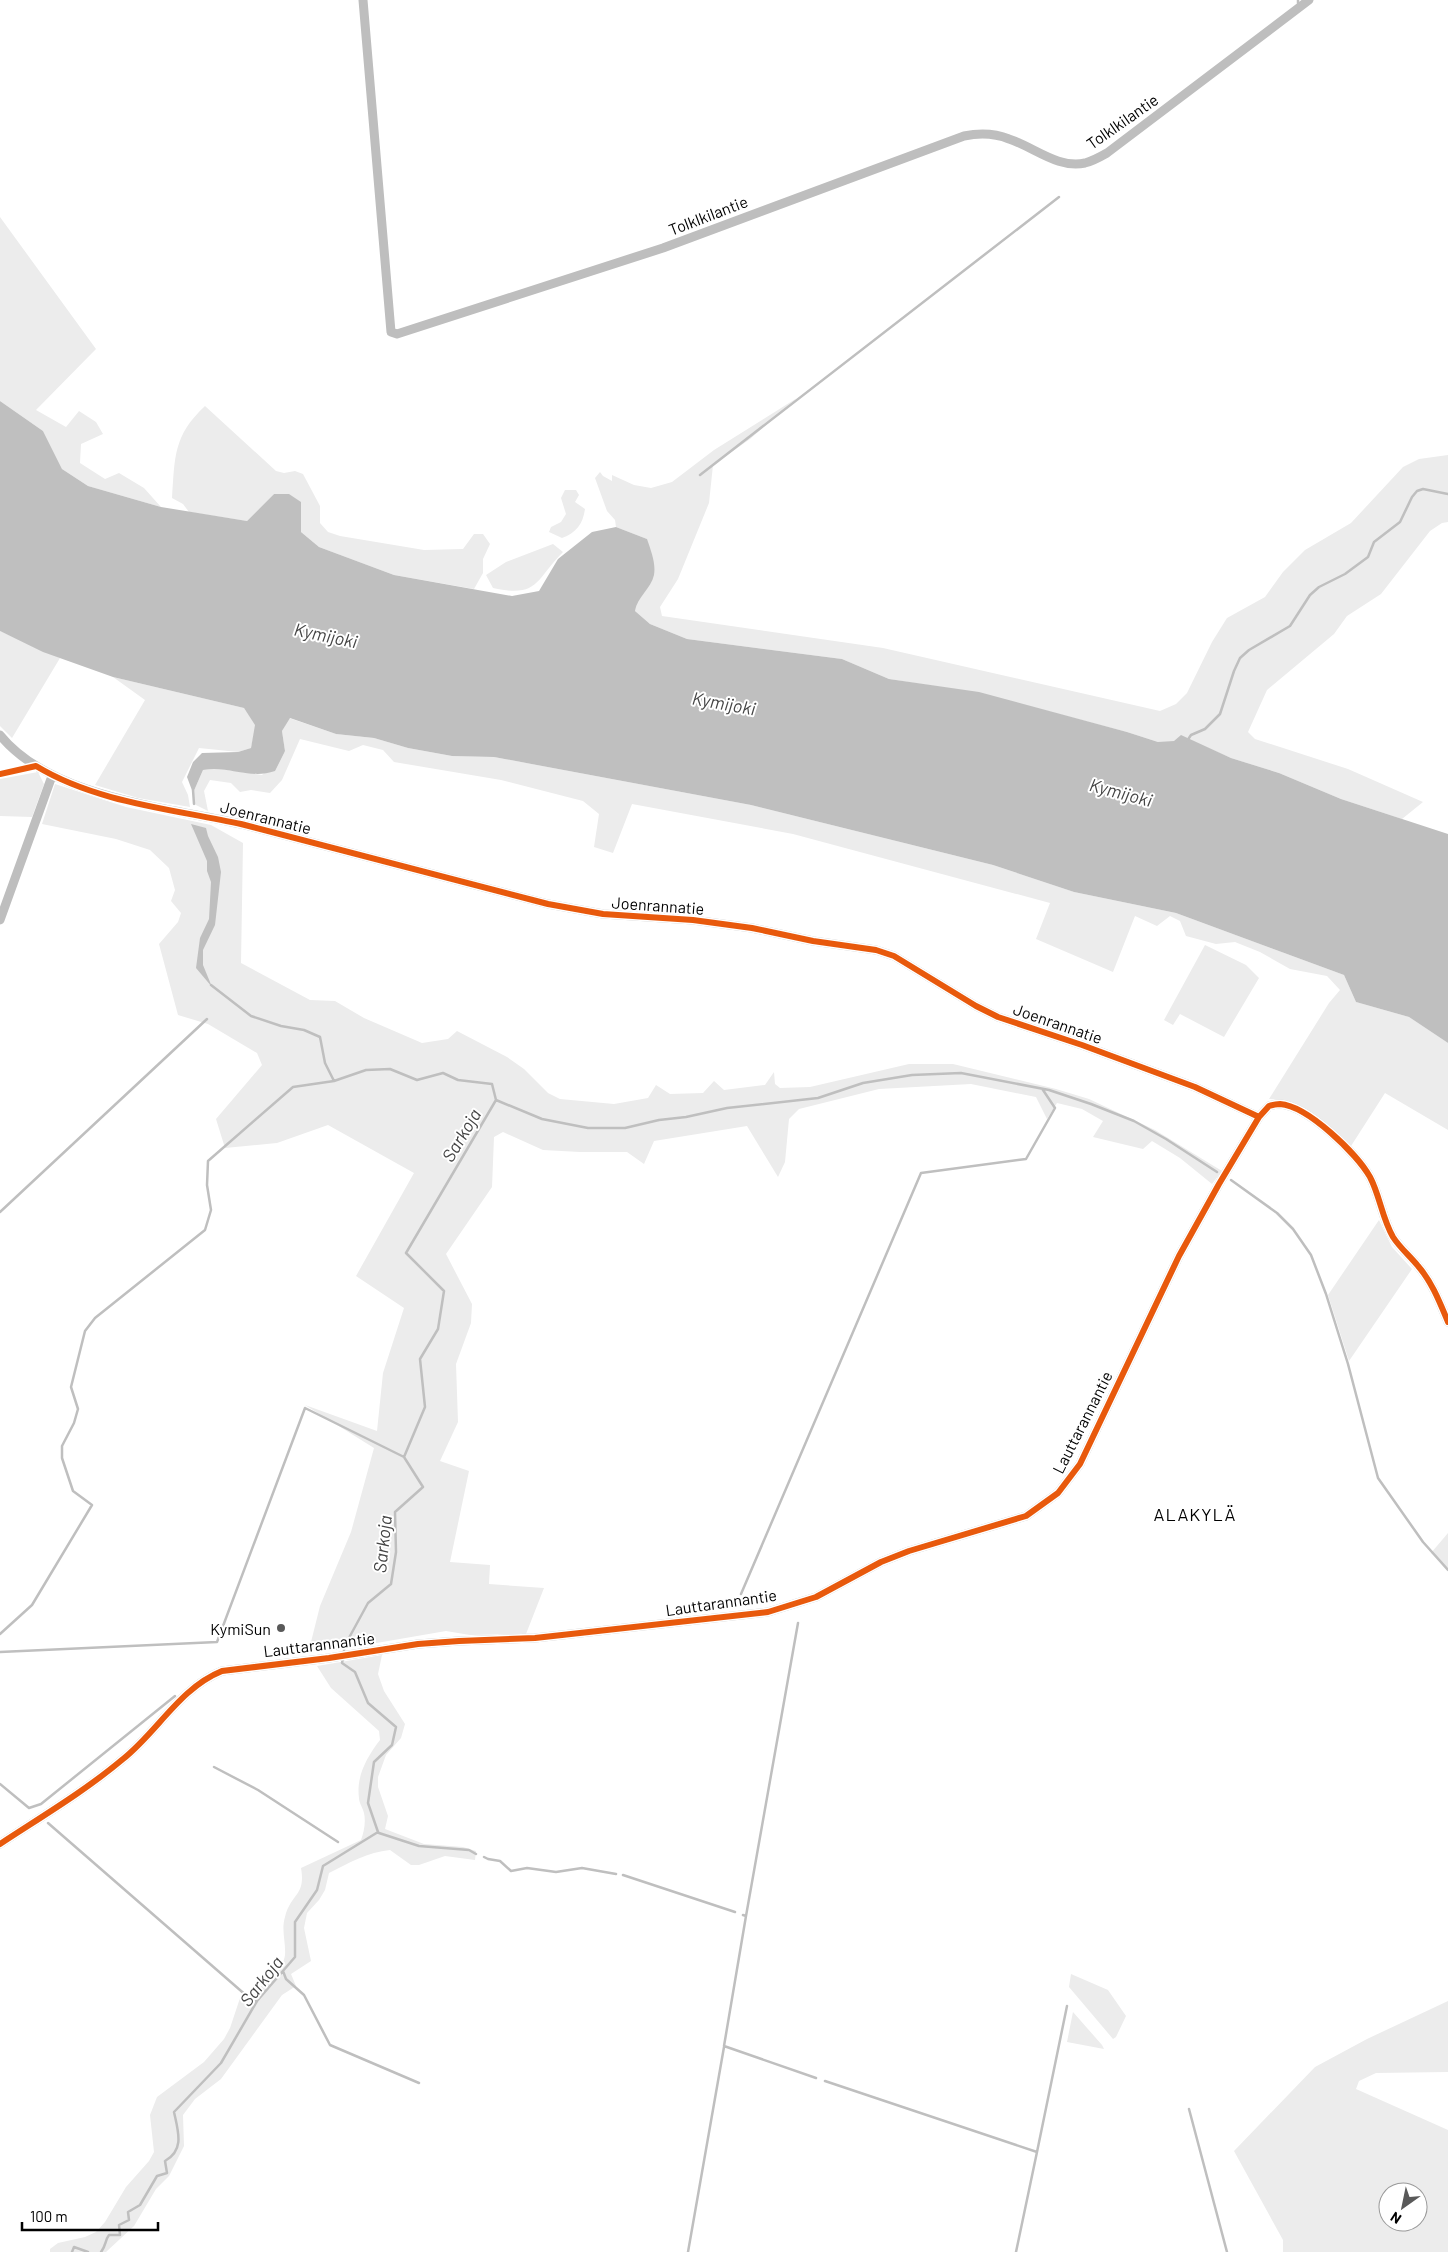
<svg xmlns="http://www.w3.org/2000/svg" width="1448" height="2252" font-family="Barlow,sans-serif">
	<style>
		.green { fill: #ececec; fill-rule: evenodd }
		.water { fill: #bfbfbf }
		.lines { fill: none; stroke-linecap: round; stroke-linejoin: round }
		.stream { stroke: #bfbfbf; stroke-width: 2.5 }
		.street { stroke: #bebebe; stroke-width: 9 }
		.cycleway-casing { stroke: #fff; stroke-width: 9 }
		.cycleway { stroke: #e8590c; stroke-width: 6 }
		.poi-dot { fill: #595959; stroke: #fff; stroke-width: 2 }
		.labels { text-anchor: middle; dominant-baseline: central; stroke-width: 4; stroke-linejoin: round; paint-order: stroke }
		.street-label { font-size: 16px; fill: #000; stroke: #fff }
		.poi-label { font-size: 16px; fill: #000; stroke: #fff; text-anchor: end }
		.water-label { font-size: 18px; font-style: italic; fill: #444; stroke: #fff }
		.neighbourhood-label { font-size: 18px; letter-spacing: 1px; fill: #000; stroke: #fff }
	</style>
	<rect width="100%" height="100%" fill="#fff"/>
	<!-- green -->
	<path class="green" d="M0 217 96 349 36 410 66 427 79 411 96 422 103 434 81 444 80 463 105 479 119 473 144 488 161 507 88 486 62 469 43 431 0 401Z
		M797 398 750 439 713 465 709 503 678 579 660 607 662 616 883 648 1160 711 1176 704 1187 693 1212 642 1227 618 1265 597 1283 572 1305 550 1351 523 1403 467 1419 459 1448 455V522L1442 523 1430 531 1381 594 1347 616 1334 634 1267 690 1248 732 1255 739 1348 769 1423 802 1402 819 1341 799 1279 773 1231 758 1181 736 1174 742H1158L1127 732 979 693 889 679 842 659 687 639 650 624 635 611 647 539 616 527 615 520 607 511 595 478 600 472 603 476 612 481V475L634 485 651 488 672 482 714 450Z
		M205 406 276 471 284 473 295 471 303 474 320 506V523L328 532 340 536 424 550 463 549 474 534H483L490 544 483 559V573L474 589 394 575 319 547 301 532 300 520 274 494 247 521 189 512 183 504 172 498C175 457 173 436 205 406Z
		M565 490H576L579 495 575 502 585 509C583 524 576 533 562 538L549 532 551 527 561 522 566 514 561 498Z
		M553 544 563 552C535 580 539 598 493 588L486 575 506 562Z
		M0 631 60 658 12 738 0 726Z
		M113 677 244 708 256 725 251 748 238 752 199 748 182 782 188 795 190 807 138 798 95 785 145 700Z
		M289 718 336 734 374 738 408 748 452 756 494 757 751 805 993 865 1074 892 1176 913 1344 975 1356 1002 1409 1017 1448 1043V1130L1385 1093 1351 1146C1326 1124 1305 1100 1269 1099L1329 1003 1340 990 1327 976 1290 969 1260 952 1235 942 1216 944 1186 936 1180 921 1170 916 1157 926 1135 916 1113 972 1036 939 1050 903 793 834 632 804 613 853 594 847 599 814 583 801 501 780 394 762 383 750 363 745 349 751 300 739 282 780 270 793 251 790 240 792 231 783 210 780 204 791 208 811 194 804 193 793 203 770 214 768 262 775 285 751 282 731Z
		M38 772 44 784 32 817 0 816V779Z
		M55 784 126 807 211 825 243 843 241 963 310 1000 335 1001 364 1018 422 1043 448 1039 457 1031 507 1057 524 1069 548 1093 560 1099 614 1104 648 1098 656 1085 670 1094 703 1093 714 1081 724 1090 765 1085 774 1072 775 1084 780 1088 810 1087 909 1064H953L1056 1089 1089 1099 1155 1130 1222 1171 1212 1184 1180 1158 1152 1141 1143 1149 1093 1137 1103 1121 1082 1109 1057 1103 1047 1119 1036 1097 971 1084 879 1089 799 1109 789 1119 785 1162 778 1177 747 1126 654 1141 644 1164 627 1152H580L543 1150 503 1132 494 1137 492 1187 446 1254 472 1304 471 1323 456 1364 458 1422 440 1461 469 1471 450 1562 490 1565 489 1584 544 1588 526 1634 470 1635 446 1631 336 1650 310 1646 320 1606 351 1532 374 1448 305 1405 377 1431 383 1373 404 1308 356 1276 414 1173 328 1125 277 1143 225 1148 216 1119 262 1065 257 1053 208 1024 178 1015 159 944 178 922 181 913 171 901 175 890 169 868 150 850 116 839 42 824Z
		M1205 945 1246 965 1259 978 1224 1037 1180 1014 1173 1025 1164 1020Z
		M1379 1220 1392 1247 1412 1269 1349 1361 1328 1295Z
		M1448 1533V1568L1431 1553Z
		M382 1655 378 1674 384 1691 405 1724 401 1738 386 1755 378 1777V1787L388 1816 385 1829 424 1844 463 1847 476 1851 475 1860 445 1856 419 1865H411L390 1850C368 1852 349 1863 329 1873L325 1890 319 1900 307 1913 304 1928 311 1961 291 1974 296 1986 282 1995 221 2079 195 2099 183 2115 184 2146 169 2176 156 2189 134 2226 106 2252H50V2249L58 2243 85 2237 96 2232 105 2222 126 2187 149 2161 154 2152 150 2115 157 2097 204 2062 224 2039 230 2028 241 1995C257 1993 283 1972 285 1955 286 1942 281 1930 285 1917 291 1893 306 1896 301 1868L361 1840C364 1832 366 1822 364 1813 363 1808 359 1803 359 1798 356 1776 367 1757 380 1740L379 1731 331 1688 317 1666Z
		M1071 1974 1108 1990 1126 2016 1116 2037 1113 2039 1069 1987Z
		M1448 2001V2072L1376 2073 1359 2081 1356 2089 1448 2130V2252H1283V2240L1234 2151 1315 2067 1367 2039ZM1388 2192H1418V2222H1388Z
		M1073 2012 1102 2045 1104 2049 1067 2042Z"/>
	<!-- water -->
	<path class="water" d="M0 401 43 431 62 469 88 486 161 507 247 521 274 494H289L301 502V532L319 547 394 575 512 596 539 591 558 559 592 532 616 527 647 539C651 551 656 563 654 575 651 589 637 597 635 611L650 624 687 639 842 659 889 679 979 692 1127 732 1158 742 1174 741 1181 735 1231 758 1279 773 1341 799 1448 834V1043L1409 1017 1356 1002 1344 975 1176 913 1074 892 993 865 751 805 494 757 452 756 408 748 374 738 336 734 290 718 282 731 285 751 275 771C250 780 228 765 203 770L193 793 187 777 193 762 202 753 238 752 251 748 255 725 244 708 113 677 43 652 0 631Z
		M191 824 206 828 208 836 218 857 221 872 215 925 203 950V965L212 987 196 968 200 938 209 919 211 882 207 871V861Z"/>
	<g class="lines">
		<!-- stream -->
		<path class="stream" d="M1298 0V3
			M700 475 1059 197
			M1187 741 1191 735 1205 729 1220 714 1234 671 1240 658 1249 650 1290 626 1310 595 1319 587 1345 574 1368 557 1374 542 1400 522 1412 497 1417 491 1423 489 1448 494
			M193 790 194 804
			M211 985 251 1016 281 1026 304 1030 320 1037 325 1063 334 1081 366 1070 390 1069 417 1080 443 1073 458 1080 492 1084 496 1100 406 1253 444 1291 438 1329 420 1359 425 1407 404 1457 423 1487 395 1512 396 1552 391 1584 368 1603 344 1647V1652
			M496 1100 542 1119 588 1128H625L659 1120 686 1117 727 1108 818 1098 863 1083 912 1075 961 1073 1049 1090 1091 1104 1134 1121 1166 1139 1217 1172
			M1231 1180 1277 1213 1293 1229 1311 1255 1326 1294 1348 1364 1378 1478 1423 1542 1448 1570
			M0 1212 207 1019
			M741 1594 921 1173 1026 1159 1055 1108 1043 1090
			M0 1634 32 1605 92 1505 73 1491 62 1458V1446L74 1423 78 1409 71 1387 85 1331 95 1318 205 1230 211 1210 207 1185 208 1161 293 1087 334 1081
			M0 1652 217 1642 305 1408 404 1457
			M214 1767 258 1790 338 1842
			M0 1784 29 1808 41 1804 175 1696
			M48 1823 248 1997 257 2001
			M379 1833 419 1846 469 1850 476 1854
			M484 1857 488 1859 500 1861 511 1871 527 1868 556 1872 582 1868 616 1874
			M623 1875 735 1912
			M743 1915 746 1916 724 2046 816 2078
			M746 1916 798 1623
			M283 1971 286 1979 304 1995 330 2045 419 2083
			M825 2081 1037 2152 1016 2252
			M1189 2109 1227 2252
			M1037 2152 1067 2006
			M72 2252 74 2247 88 2252
			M101 2252C106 2246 105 2240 109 2235H120L119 2225 129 2220 128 2212 140 2205 157 2176 167 2173 165 2161C185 2150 178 2131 174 2112L221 2063 257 2001 295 1957V1922L317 1890 323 1866 378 1832 368 1803 374 1762 392 1745 396 1727 368 1703 355 1672 342 1663 343 1658
			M688 2252 724 2047"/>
		<!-- street -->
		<path class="street" d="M363 0 391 332 397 334 663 248 964 136C979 133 994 133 1009 139 1034 147 1058 169 1085 163 1093 161 1100 157 1107 153L1309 0
			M0 735C51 798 166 807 241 824L548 904 603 914 693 920 752 928 813 941 876 950 894 956 976 1006 998 1017 1082 1045 1195 1087 1259 1117
			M0 920 52 776
			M0 1844C41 1817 85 1791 123 1759 158 1731 180 1688 222 1671L329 1658 418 1644 459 1641 535 1638 768 1612 816 1597 881 1562 909 1551 1026 1516 1058 1493 1080 1464 1179 1256 1219 1184 1259 1117 1269 1106C1272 1105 1277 1104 1280 1104 1308 1106 1357 1154 1370 1177 1380 1196 1382 1218 1393 1237 1400 1248 1410 1256 1418 1266 1432 1282 1440 1303 1448 1322"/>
		<!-- cycleway casing -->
		<g class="cycleway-casing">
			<path id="cycleway" d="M0 774 36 766C97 803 173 809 241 824L548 904 603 914 693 920 752 928 813 941 876 950 894 956 976 1006 998 1017 1082 1045 1195 1087 1259 1117
				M0 1844C41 1817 85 1791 123 1759 158 1731 180 1688 222 1671L329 1658 418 1644 459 1641 535 1638 768 1612 816 1597 881 1562 909 1551 1026 1516 1058 1493 1080 1464 1179 1256 1219 1184 1259 1117 1269 1106C1272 1105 1277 1104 1280 1104 1308 1106 1357 1154 1370 1177 1380 1196 1382 1218 1393 1237 1400 1248 1410 1256 1418 1266 1432 1282 1440 1303 1448 1322"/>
		</g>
		<!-- cycleway -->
		<use href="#cycleway" class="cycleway"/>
	</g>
	<!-- markers -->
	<circle class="poi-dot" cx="281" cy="1628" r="5"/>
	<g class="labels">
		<!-- street labels -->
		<g class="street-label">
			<text transform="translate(1122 121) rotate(-35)">Tolklkilantie</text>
			<text transform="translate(708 215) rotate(-21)">Tolklkilantie</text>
			<text transform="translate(266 817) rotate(14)">Joenrannatie</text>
			<text transform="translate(658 905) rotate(4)">Joenrannatie</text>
			<text transform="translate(1058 1023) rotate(19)">Joenrannatie</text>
			<text transform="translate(1082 1422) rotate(-63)">Lauttarannantie</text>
			<text transform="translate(721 1602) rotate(-8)">Lauttarannantie</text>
			<text transform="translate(319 1644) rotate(-7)">Lauttarannantie</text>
		</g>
		<!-- poi labels -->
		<g class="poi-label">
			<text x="271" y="1628">KymiSun</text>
		</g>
		<!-- water labels -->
		<g class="water-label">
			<text transform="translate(326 635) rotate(12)">Kymijoki</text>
			<text transform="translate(724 703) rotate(10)">Kymijoki</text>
			<text transform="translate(1121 792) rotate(15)">Kymijoki</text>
			<text transform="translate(461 1135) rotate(-59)">Sarkoja</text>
			<text transform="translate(382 1544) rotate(-84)">Sarkoja</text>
			<text transform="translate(261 1981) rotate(-52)">Sarkoja</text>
		</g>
		<!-- neighbourhood labels -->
		<g class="neighbourhood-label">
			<text x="1195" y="1514">ALAKYLÄ</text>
		</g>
	</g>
	<!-- north arrow -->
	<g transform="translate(1403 2207) rotate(213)"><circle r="24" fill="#ffffff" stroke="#999999"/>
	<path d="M0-4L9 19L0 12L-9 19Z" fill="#595959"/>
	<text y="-8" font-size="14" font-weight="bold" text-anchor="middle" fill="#000000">N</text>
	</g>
	<!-- scale -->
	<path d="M22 2222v8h136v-8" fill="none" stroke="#000000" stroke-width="2.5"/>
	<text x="30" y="2222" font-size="15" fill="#000000" stroke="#ffffff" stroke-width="4" paint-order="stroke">100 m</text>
</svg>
